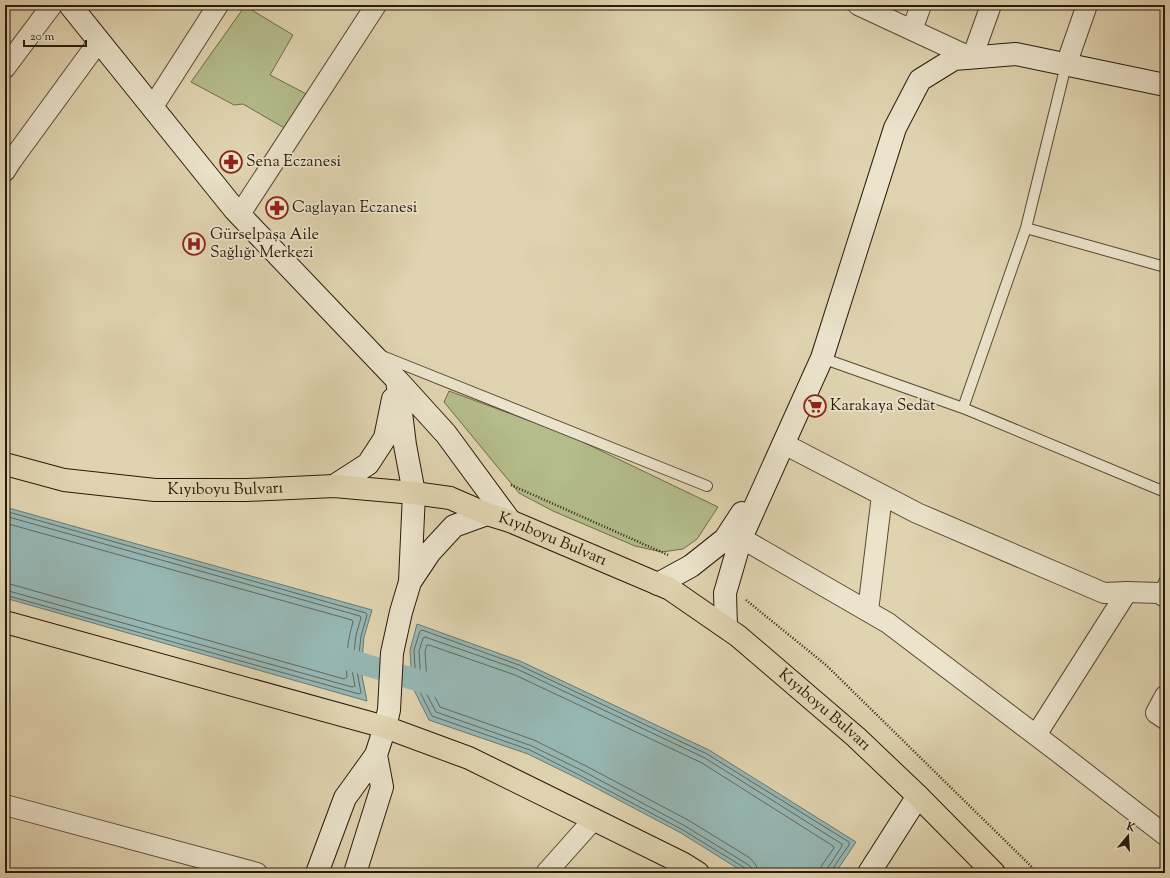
<svg xmlns="http://www.w3.org/2000/svg" width="1170" height="878" font-family="'Sorts Mill Goudy',serif">
	<style>
		.green { fill: #b3bc8a; stroke: #6e6b4a }
		.water { fill: #96b7b4; stroke: #6b7870 }
		.lines { fill: none; stroke-linecap: round; stroke-linejoin: round }
		.shore { stroke: #606860; stroke-width: 1 }
		.canal { stroke: #96b7b4; stroke-width: 22 }
		.lane-casing { stroke: #584834; stroke-width: 12 }
		.street-casing { stroke: #584834; stroke-width: 22 }
		.secondary-casing { stroke: #2a1a0b; stroke-width: 24 }
		.primary-casing { stroke: #2a1a0b; stroke-width: 24 }
		.path { stroke: #2a1a0b; stroke-width: 2.5; stroke-dasharray: 1 2; stroke-linecap: butt }
		.lane { stroke: #ebe3cc; stroke-width: 10 }
		.street { stroke: #ebe3cc; stroke-width: 20 }
		.secondary { stroke: #ebe3cc; stroke-width: 22 }
		.primary { stroke: #e0d4b0; stroke-width: 22 }
		.labels { text-anchor: middle; dominant-baseline: central; stroke-width: 3.5; stroke-linejoin: round; paint-order: stroke }
		.poi-label { font-size: 16px; fill: #2a1a0b; stroke: #ebe3cc; text-anchor: start }
		.street-label { font-size: 16px; fill: #2a1a0b; stroke: #ebe3cc }
	</style>
	<rect width="100%" height="100%" fill="#e0d4b0"/>
	<filter id="stains"><feTurbulence type="fractalNoise" baseFrequency=".005" numOctaves="4"/><feColorMatrix values="0 0 0 0 .2 0 0 0 0 .09 0 0 0 0 .02 0 0 0 .5 -.17"/></filter>
	<radialGradient id="worn" r=".72"><stop offset=".6" stop-color="#630" stop-opacity="0"/><stop offset="1" stop-color="#630" stop-opacity=".3"/></radialGradient>
	<!-- green -->
	<path class="green" d="M245 6 293 35 270 75 316 99 298 136 243 104 234 105 191 82Z
		M449 391 568 435 718 507 697 539 683 549 662 552 635 546 553 511 519 493 444 402Z"/>
	<!-- water -->
	<path class="water" d="M5 507 372 610 364 637 361 671 367 701 5 598Z
		M417 624 520 661 709 750 856 842 838 869 833 873H745L681 833 579 779 528 754 429 720 412 686 410 650Z"/>
	<g class="lines">
		<!-- shore -->
		<path class="shore" d="M5 511 366 613 367 615 361 636 357 671 361 693 359 694 5 595
			M5 516 360 616 361 618 356 635 352 670 355 686 352 687 5 590
			M5 523 352 620 353 622C348 638 345 661 347 677L344 679 10 584H5
			M747 873 746 870 745 868 683 830 581 776 530 750 432 716 416 684 414 650 420 631 422 630 519 665 707 754 849 842V845C845 851 832 868 831 873
			M752 873 751 867 747 864 685 826 583 771 532 746 436 712 421 683 419 651 423 638 425 637 517 669 705 758 842 844V846L831 863 828 867 826 873
			M758 873 756 865 750 858 688 820 586 766 534 740 440 707 427 681 425 652 427 645H429L515 675 702 763 833 846 834 848 822 865 820 873"/>
		<!-- canal -->
		<path class="canal" d="M333 655 440 687"/>
		<!-- lane casing -->
		<g class="lane-casing">
			<path id="lane" d="M1026 228 1165 267
				M382 356 707 486
				M822 358 963 408 1165 492
				M963 408 1026 228 1066 65
				M1159 593 1165 580"/>
		</g>
		<!-- street casing -->
		<g class="street-casing">
			<path id="street" d="M858 5 972 58 991 5
				M912 30 921 5
				M1066 65 1087 5
				M5 68 52 5
				M152 108 218 5
				M5 171 12 160 99 41
				M240 214 376 5
				M784 444 917 513 1104 593 1127 592 1159 593 1165 597
				M741 538 888 623 1058 752 1165 835
				M868 611 882 495
				M1165 696 1156 713 1165 719
				M1036 735 1127 592
				M5 805 257 873
				M546 873 594 819"/>
		</g>
		<!-- secondary casing -->
		<g class="secondary-casing">
			<path id="secondary" d="M70 5 235 210 397 380 405 445 414 493 410 582 401 612 392 653 389 710 385 727 376 755 345 798 317 873
				M397 380 446 434 510 521
				M334 486 368 464 385 438 393 399
				M410 582 430 552 454 526 487 514
				M658 584 691 566 725 539 742 513
				M726 627 725 593 741 538 822 358 895 128 920 80 954 59 1016 54 1165 85
				M355 873 382 787 376 755
				M869 873 918 796"/>
		</g>
		<!-- primary casing -->
		<g class="primary-casing">
			<g id="primary">
				<path id="s1" d="M5 464 64 480 155 490H247L334 486 414 493 450 498 487 514 510 521 670 589 738 636 856 737 918 796 994 873"/>
				<path d="M5 622 385 727 469 758 682 863 698 873"/>
			</g>
		</g>
		<!-- path -->
		<path class="path" d="M511 485 668 555
			M746 600 826 665 1038 873"/>
		<!-- lane -->
		<use href="#lane" class="lane"/>
		<!-- street -->
		<use href="#street" class="street"/>
		<!-- secondary -->
		<use href="#secondary" class="secondary"/>
		<!-- primary -->
		<use href="#primary" class="primary"/>
	</g>
	<!-- icons -->
	<defs>
		<g id="pharmacy-ring" transform="scale(1.15)"><circle r="9.5" fill="#ebe3cc" stroke="#8f2418" stroke-width="1.5"/><path d="M-2-6h4v4h4v4h-4v4h-4v-4h-4v-4h4Z" fill="#8f2418"/></g>
		<g id="hospital-ring" transform="scale(1.15)"><circle r="9.5" fill="#ebe3cc" stroke="#8f2418" stroke-width="1.5"/><path d="M-5-5h3v3.5h4V-5h3V5h-3V1.5h-4V5h-3Z" fill="#8f2418"/></g>
		<g id="supermarket-ring" transform="scale(1.15)"><circle r="9.5" fill="#ebe3cc" stroke="#8f2418" stroke-width="1.5"/><path d="M-6-5.5h2.5l.6 2H6L4.5 2H-2.5L-4.4-4H-6ZM-1.5 3.2a1.3 1.3 0 1 0 .1 0ZM3 3.2a1.3 1.3 0 1 0 .1 0Z" fill="#8f2418"/></g>
	</defs>
	<g fill-rule="evenodd">
		<use href="#pharmacy-ring" x="231" y="162"/>
		<use href="#pharmacy-ring" x="277" y="208"/>
		<use href="#hospital-ring" x="194" y="244"/>
		<use href="#supermarket-ring" x="815" y="406"/>
	</g>
	<g class="labels">
		<!-- poi labels -->
		<g class="poi-label">
			<text x="246" y="162">Sena Eczanesi</text>
			<text x="292" y="208">Caglayan Eczanesi</text>
			<text x="210" y="235">Gürselpaşa Aile<tspan x="210" dy="18">Sağlığı Merkezi</tspan></text>
			<text x="830" y="406">Karakaya Sedat</text>
		</g>
		<!-- street labels -->
		<g class="street-label">
			<text stroke="none"><textPath href="#s1" startOffset="223">Kıyıboyu Bulvarı</textPath></text>
			<text stroke="none"><textPath href="#s1" startOffset="559">Kıyıboyu Bulvarı</textPath></text>
			<text stroke="none"><textPath href="#s1" startOffset="883">Kıyıboyu Bulvarı</textPath></text>
		</g>
	</g>
	<!-- margin -->
	<rect width="1170" height="878" fill="none" stroke="#e0d4b0" stroke-width="20"/>
	<rect x="6" y="6" width="1158" height="866" fill="none" stroke="#2a1a0b" stroke-width="2"/>
	<rect x="10" y="10" width="1150" height="858" fill="none" stroke="#2a1a0b"/>
	<!-- north arrow -->
	<g transform="translate(1128 836) rotate(18)" stroke="#ebe3cc" stroke-width="3" paint-order="stroke">
	<path d="M0-3L7 15L0 10L-7 15Z" fill="#2a1a0b"/>
	<text y="-6" font-size="11" font-weight="bold" text-anchor="middle" fill="#2a1a0b">K</text>
	</g>
	<!-- scale -->
	<path d="M24 40v6h62v-6" fill="none" stroke="#2a1a0b" stroke-width="2"/>
	<text x="30" y="40" font-size="12" fill="#2a1a0b" stroke="#ebe3cc" stroke-width="3" paint-order="stroke">20 m</text>
	<rect width="100%" height="100%" filter="url(#stains)"/>
	<rect width="100%" height="100%" fill="url(#worn)"/>
</svg>
